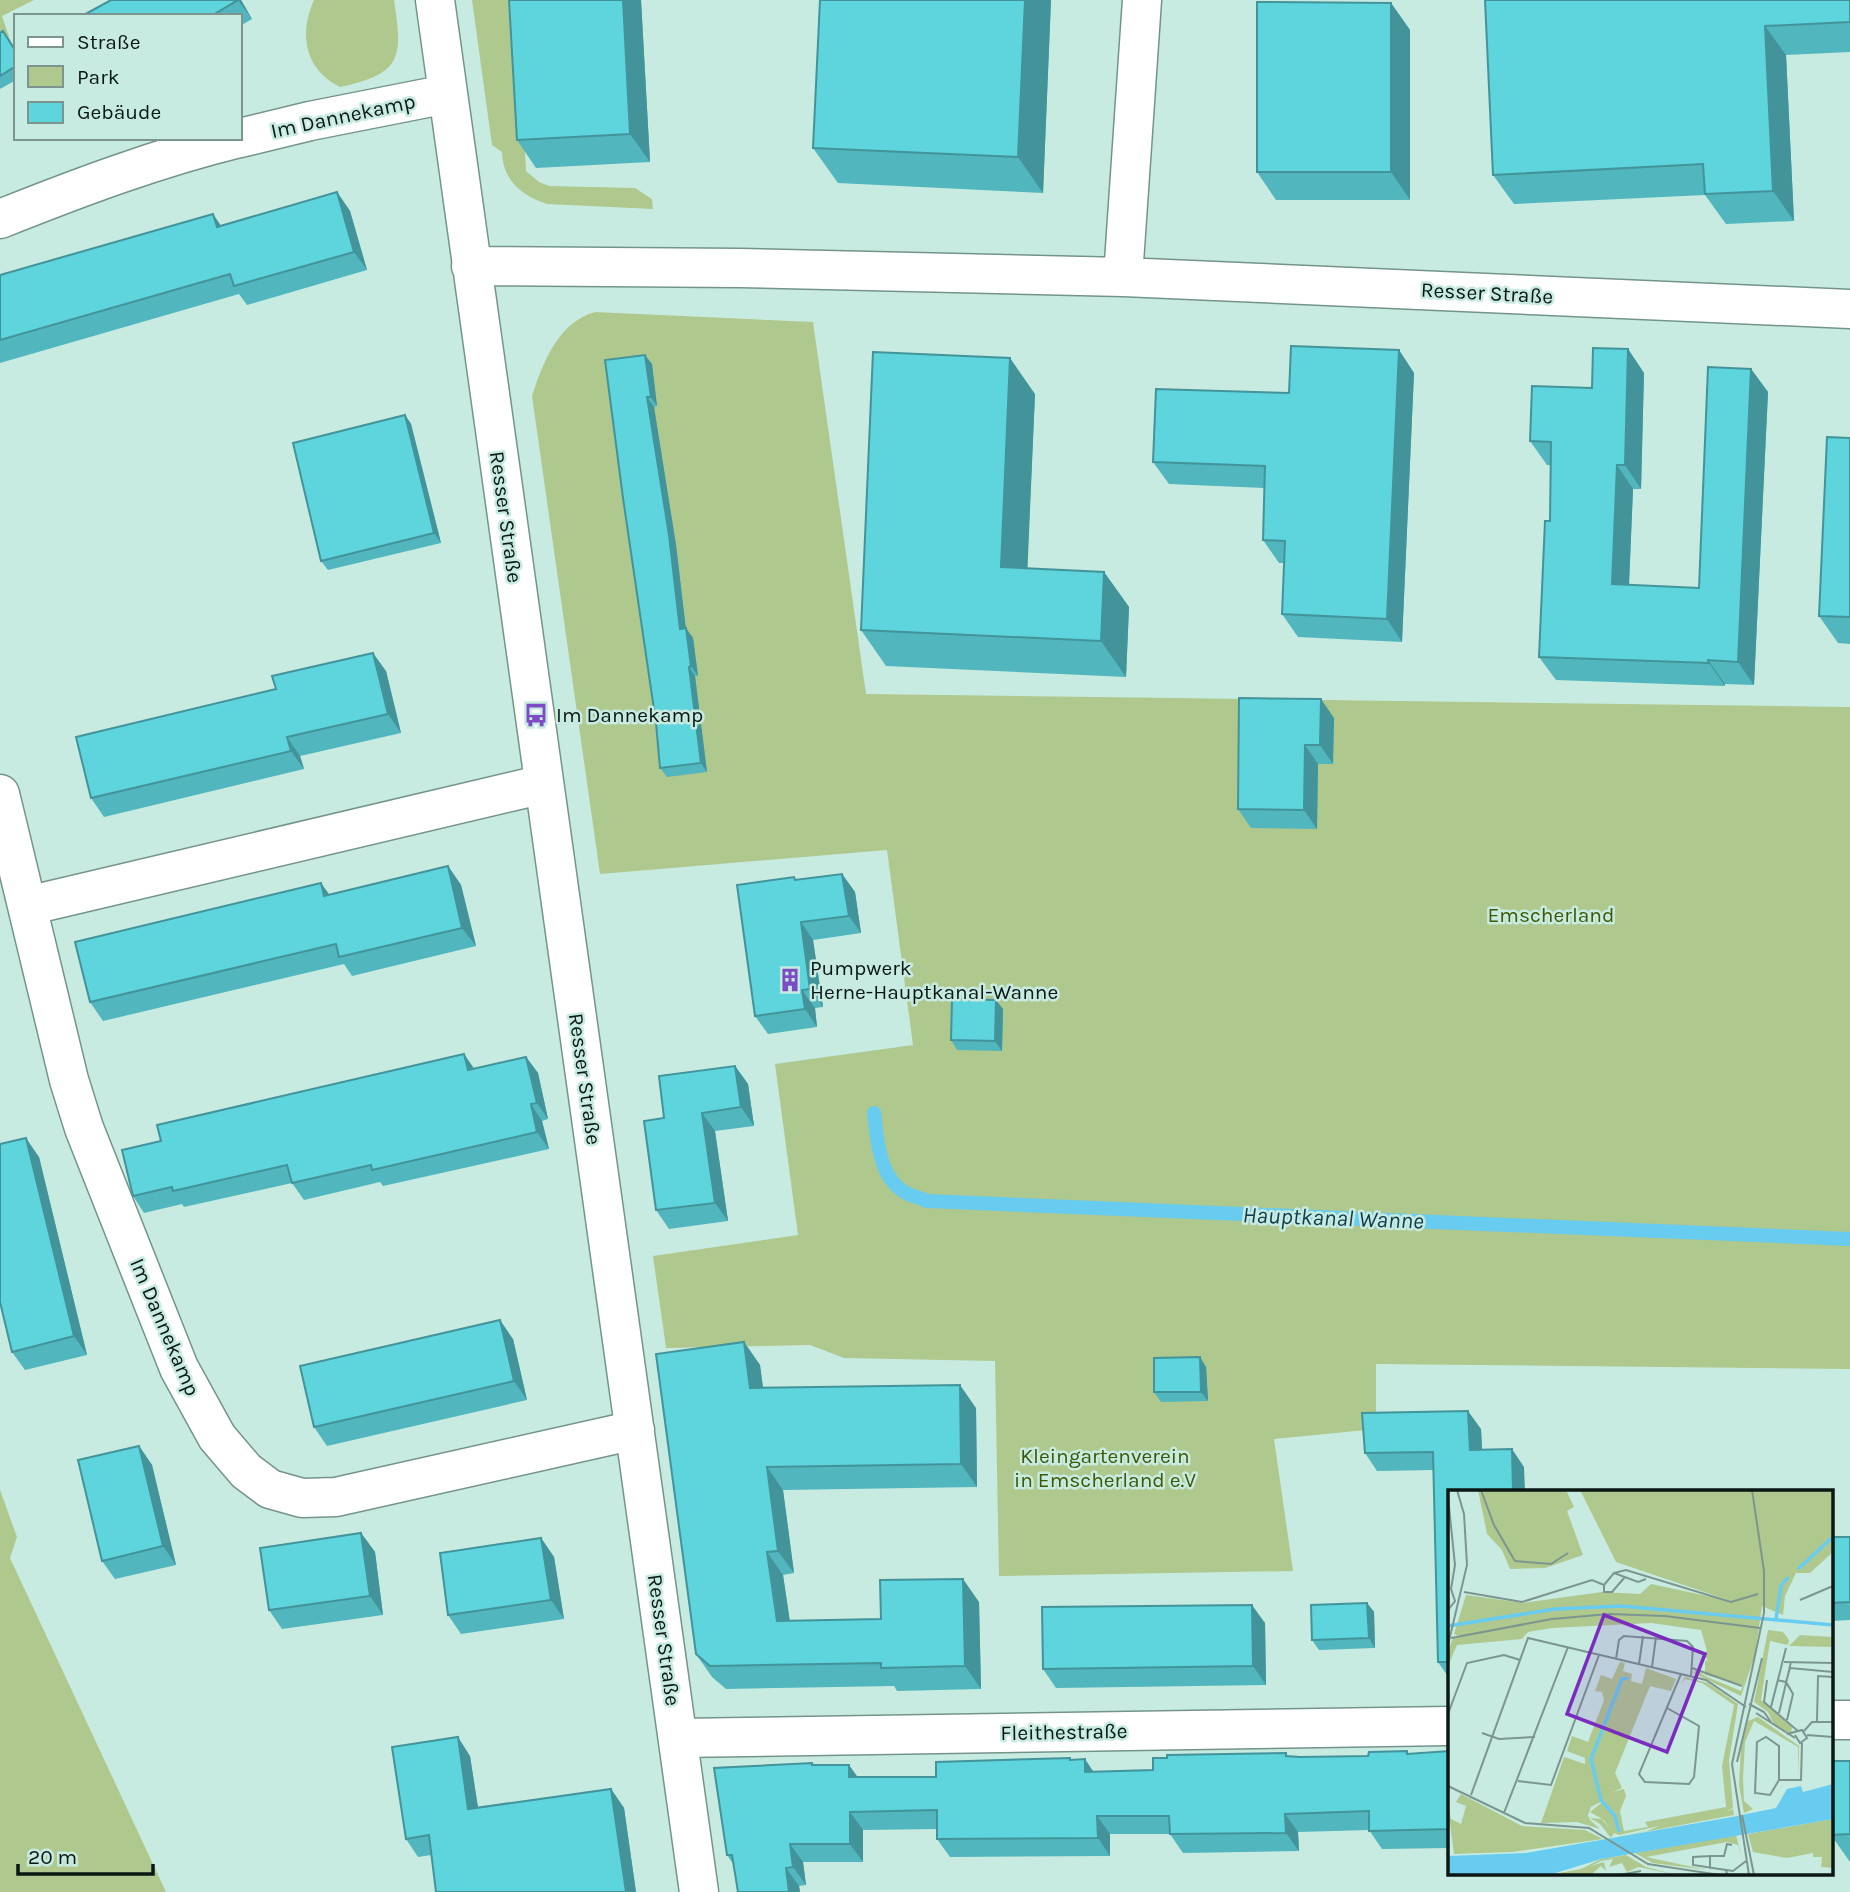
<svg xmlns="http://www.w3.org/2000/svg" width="1850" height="1892" font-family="Karla,sans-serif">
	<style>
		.green { fill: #afc88e }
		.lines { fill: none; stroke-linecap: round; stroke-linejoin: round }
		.stream { stroke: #68cbf0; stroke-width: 14 }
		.minor-casing { stroke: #74948b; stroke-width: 41 }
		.minor { stroke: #fff; stroke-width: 38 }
		.wall { fill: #51b6bd }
		.shaded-wall { fill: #42949a }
		.building { fill: #5ed4dc; stroke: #42949a; stroke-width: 2 }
		.labels { text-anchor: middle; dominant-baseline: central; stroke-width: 5; stroke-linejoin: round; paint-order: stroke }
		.street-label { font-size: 21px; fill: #0a1714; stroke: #c8ebe1 }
		.poi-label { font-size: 21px; fill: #0a1714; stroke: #c8ebe1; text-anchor: start }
		.park-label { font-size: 21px; fill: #3d5801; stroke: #c8ebe1 }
		.water-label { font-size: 23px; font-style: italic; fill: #103d4d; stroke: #c8ebe1 }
		.inset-river { fill: none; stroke: #68cbf0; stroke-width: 3.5 }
		.inset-road { fill: none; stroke: #7c968f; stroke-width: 2 }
		.view { fill: #7b2cbf; fill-opacity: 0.15; stroke: #7b2cbf; stroke-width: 3.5 }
		.inset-edge { fill: none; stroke: #0a1714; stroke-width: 3.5 }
	</style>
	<rect width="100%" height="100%" fill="#c8ebe1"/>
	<!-- green -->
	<path class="green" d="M0 0H34L2 16 10 40 0 46Z
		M314 0H394C403 58 402 74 340 87 304 69 299 34 314 0Z
		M472 0H517L526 171 539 182 549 186 635 188 652 199 653 209 547 204C522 196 503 181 502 152L492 145Z
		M595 312 813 322 866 694 1850 707V1369L1376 1364V1429L1274 1439 1293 1571 999 1576 995 1361 844 1358 810 1345 666 1348 653 1256 798 1235 775 1064 913 1045 887 850 600 874 532 396C543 363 558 322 595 312Z
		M0 1490 17 1537 10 1558 166 1892H0Z"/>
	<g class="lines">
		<!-- stream -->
		<path class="stream" d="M874 1113C877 1139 879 1179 906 1193 912 1196 920 1198 927 1201L1850 1239"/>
		<!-- minor casing -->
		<g class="minor-casing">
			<path id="minor" d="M435 0 699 1892
				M240 138 310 121 447 94
				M0 219C78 188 157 158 239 138
				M471 266 740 268 1123 277 1850 309
				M1123 277 1142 0
				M0 794 69 1080 84 1128 179 1368 217 1437 246 1471 270 1489 302 1498 336 1497 635 1430
				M27 906 544 784
				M1831 1720H1850
				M678 1738 1449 1726"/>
		</g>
		<!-- minor -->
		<use href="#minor" class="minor"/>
	</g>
	<!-- wall -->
	<path class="wall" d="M241 0 252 19 240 26V16H82Z
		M641 0 650 162 536 168 517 140Z
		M820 0H1051L1043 193 838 183 813 148Z
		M1485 0H1850V52L1786 55 1794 221 1726 224 1705 195 1514 204 1493 175Z
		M1391 3 1410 30V200H1276L1257 172Z
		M0 33 10 40 16 50V80L0 89Z
		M337 192 350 211 367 270 247 305 239 294 0 363V275L221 225Z
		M1628 349 1644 373 1641 489H1633L1629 585 1699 588 1751 369 1768 392 1754 685 1725 684V686L1556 680 1539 657 1550 521V465H1547L1530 441 1592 388Z
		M1399 350 1414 373 1402 642 1298 637 1282 614 1284 563H1279L1263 540 1264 488 1169 484 1153 462 1289 393Z
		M652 364 657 406 654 407 676 545 686 629 693 638 698 676H695L707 772 667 777 660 768 656 723 623 498Z
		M1035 394 1027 568 1104 572 1129 607 1126 677 886 666 861 630Z
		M405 415 411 424 441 543 328 570 321 561Z
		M1850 438V644L1838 643 1819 616Z
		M386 671 401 733 300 756 304 769 104 817 91 798Z
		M1334 718 1333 764H1318L1317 829 1251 828 1238 809Z
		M448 866 461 885 476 946 352 976 344 964 103 1021 90 1002 329 895Z
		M842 874 855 892 861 933 813 940 823 1007 815 1008 817 1027 768 1034 755 1016 797 880Z
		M1003 1009 1002 1051 957 1050 951 1040Z
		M464 1054 474 1069 526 1057 538 1073 548 1119 542 1121 549 1149 383 1186 380 1182 304 1200 292 1183 184 1207 182 1204 144 1213 133 1196 161 1141Z
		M735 1066 748 1084 754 1126 715 1131 728 1221 669 1229 656 1210 664 1118Z
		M39 1157 87 1355 25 1370 12 1352Z
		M513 1339 527 1400 327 1446 314 1427Z
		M744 1342 760 1365 763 1388 976 1408 977 1487 783 1490 794 1573 783 1575 790 1621 881 1619 979 1602 981 1689 897 1691 894 1686 726 1689 712 1677 696 1654Z
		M1200 1357 1206 1367 1208 1401 1161 1402 1154 1392Z
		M1481 1429 1482 1450 1524 1467 1449 1491V1678L1438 1662 1433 1470 1377 1471 1365 1453Z
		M139 1446 152 1465 176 1565 115 1579 102 1561Z
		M361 1533 375 1552 383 1615 282 1629 269 1610Z
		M1831 1537H1850V1620L1831 1621Z
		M541 1538 554 1557 564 1619 461 1634 448 1615Z
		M1367 1603 1374 1612 1375 1648 1319 1650 1312 1640Z
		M1265 1623 1266 1685 1056 1688 1043 1669Z
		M1449 1751V1848L1382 1849 1369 1830 1298 1832 1299 1851 1183 1853 1170 1834H1110V1856L950 1857 937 1839V1829L863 1830V1862H803L806 1885 799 1886 800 1892H738L734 1865 727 1855 814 1765 858 1777H936L1071 1760 1094 1772 1153 1770 1167 1758 1286 1753 1288 1756 1300 1757 1368 1756Z
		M470 1756 478 1808 611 1789 624 1808 636 1892H436L431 1855 418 1857 406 1839Z
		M1850 1761V1862L1831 1835Z"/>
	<!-- shaded-wall -->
	<path class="shaded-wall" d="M238 0H241L252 19Z
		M623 0H641L650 162 630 134Z
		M1025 0H1051L1043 193 1018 157Z
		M1391 3 1410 30V200L1391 172Z
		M1765 26 1786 55 1794 221 1773 191Z
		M337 192 350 211 367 270 354 252Z
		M213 214 226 233 217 227Z
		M1628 349 1644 373 1641 489 1625 465Z
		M1399 350 1414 373 1402 642 1387 619Z
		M645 355 652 364 657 406 651 397Z
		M1010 358 1035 394 1026 603 1001 567Z
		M1751 369 1768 392 1754 685 1738 662Z
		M647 397 654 407 676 545 687 639 680 629Z
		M405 415 411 424 441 543 434 533Z
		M1617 465 1633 489 1628 608 1612 584Z
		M1104 572 1129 607 1126 677 1101 641Z
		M686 628 693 638 698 676 691 666Z
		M373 653 386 671 401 733 388 714Z
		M1708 660 1725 684V686L1709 663Z
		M689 667 695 676 707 772 701 763Z
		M1321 699 1334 718 1333 764 1320 745Z
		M287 737 300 756 304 769 291 751Z
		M1305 745 1318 764 1317 829 1304 810Z
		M448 866 461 885 476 946 462 928Z
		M842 874 855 892 861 933 849 916Z
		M321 883 334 901 324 896Z
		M801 922 813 940 823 1007 810 989Z
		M802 990 815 1008 817 1027 805 1009Z
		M996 1000 1003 1009 1002 1051 995 1041Z
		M464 1054 475 1070H468Z
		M526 1057 538 1073 548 1119 537 1103Z
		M735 1066 748 1084 754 1126 741 1107Z
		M531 1104 542 1121 549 1149 537 1132Z
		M702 1113 715 1131 728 1221 715 1203Z
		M26 1138 39 1157 87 1355 74 1336Z
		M500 1320 513 1339 527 1400 514 1381Z
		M744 1342 760 1365 766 1411 750 1388Z
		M1200 1357 1206 1367 1208 1401 1201 1392Z
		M960 1385 976 1408 977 1487 961 1464Z
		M1468 1411 1481 1429 1483 1468 1470 1450Z
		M139 1446 152 1465 176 1565 163 1546Z
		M1512 1449 1524 1467 1525 1491H1513Z
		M767 1467 783 1490 794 1573 778 1551Z
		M361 1533 375 1552 383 1615 370 1596Z
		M541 1538 554 1557 564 1619 551 1600Z
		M767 1552 783 1575 793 1644 777 1621Z
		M963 1579 979 1602 981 1689 965 1666Z
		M1367 1603 1374 1612 1375 1648 1369 1638Z
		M1252 1605 1265 1623 1266 1685 1253 1666Z
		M458 1737 470 1756 481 1827 468 1809Z
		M1085 1759 1097 1777 1085 1772Z
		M849 1765 862 1783 849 1777Z
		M611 1789 624 1808 636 1892H626Z
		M850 1812 863 1830V1862L850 1844Z
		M1285 1814 1298 1832 1299 1851 1286 1833Z
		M1097 1816 1110 1834V1856L1098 1838Z
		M790 1844 803 1862 806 1885 793 1867Z
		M786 1868 799 1886 800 1892H789Z"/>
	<!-- building -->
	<path class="building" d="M111 0H238L211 16H82Z
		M509 0H623L630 134 517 140Z
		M820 0H1025L1018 157 813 148Z
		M1485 0H1850V22L1765 26 1773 191 1705 194 1703 164 1493 175Z
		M1257 2 1391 3V172H1257Z
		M3 31 16 52V66L0 76V33Z
		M337 192 354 252 234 286 230 274 0 340V275L213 214 217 227Z
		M1291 346 1399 350 1387 619 1282 614 1285 541 1263 540 1265 466 1153 462 1156 389 1289 393Z
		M1593 348 1628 349 1625 465H1617L1612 584 1699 588 1708 367 1751 369 1738 662 1708 660 1709 663 1539 657 1545 521H1550L1551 442 1530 441 1532 386 1592 388Z
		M873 352 1010 358 1001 567 1104 572 1101 641 861 630Z
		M645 355 651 397H647L669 535 680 629 686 628 691 666 689 667 701 763 660 768 656 723 623 498 605 360Z
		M405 415 434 533 321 561 293 443Z
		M1827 437 1850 438V617L1819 616Z
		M373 653 388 714 287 737 291 751 91 798 76 737 276 689 272 676Z
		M1239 698 1321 699 1320 745H1305L1304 810 1238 809Z
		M448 866 462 928 339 957 336 944 90 1002 75 942 321 883 324 896Z
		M842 874 849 916 801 922 810 989 802 990 805 1009 755 1016 737 885 794 877 795 880Z
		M952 999 996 1000 995 1041 951 1040Z
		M464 1054 468 1070 526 1057 537 1103 531 1104 537 1132 372 1170 371 1165 292 1183 287 1165 173 1191 172 1187 133 1196 122 1150 161 1141 157 1125Z
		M735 1066 741 1107 702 1113 715 1203 656 1210 644 1121 664 1118 659 1076Z
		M26 1138 74 1336 12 1352 0 1302V1144Z
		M500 1320 514 1381 314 1427 300 1366Z
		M744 1342 750 1388 960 1385 961 1464 767 1467 778 1551 767 1552 777 1621 881 1619 880 1580 963 1579 965 1666 881 1668V1663L710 1666 696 1654 656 1354Z
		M1200 1357 1201 1392H1154V1358Z
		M1468 1411 1470 1450 1512 1449 1513 1491H1449V1662H1438L1433 1452 1365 1453 1362 1413Z
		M139 1446 163 1546 102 1561 78 1460Z
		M361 1533 370 1596 269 1610 260 1548Z
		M1831 1537H1850V1602L1831 1603Z
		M541 1538 551 1600 448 1615 440 1553Z
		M1367 1603 1369 1638 1312 1640 1311 1605Z
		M1252 1605 1253 1666 1043 1669 1042 1607Z
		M458 1737 468 1809 611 1789 626 1892H436L429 1835 406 1839 392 1747Z
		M1407 1751V1754L1449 1751V1829L1369 1831V1811L1285 1814 1286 1833 1170 1834 1169 1816H1097L1098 1838 937 1839V1810L850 1812V1844H790L793 1867 786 1868 789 1892H738L732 1855H727L714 1768 812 1763V1765H849V1777H936V1762L1070 1758V1760L1085 1759V1772L1153 1770V1758H1167V1755L1286 1753V1756L1300 1757 1368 1756 1369 1752Z
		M1831 1761H1850V1834L1831 1835Z"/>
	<!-- icons -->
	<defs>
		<g id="bus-bare" transform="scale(1.89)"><path d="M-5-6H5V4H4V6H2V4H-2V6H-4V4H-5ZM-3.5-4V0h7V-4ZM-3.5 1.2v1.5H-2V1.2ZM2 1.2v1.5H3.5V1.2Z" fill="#7d4cc4" stroke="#c8ebe1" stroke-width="2.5" paint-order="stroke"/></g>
		<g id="building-bare" transform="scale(1.89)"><path d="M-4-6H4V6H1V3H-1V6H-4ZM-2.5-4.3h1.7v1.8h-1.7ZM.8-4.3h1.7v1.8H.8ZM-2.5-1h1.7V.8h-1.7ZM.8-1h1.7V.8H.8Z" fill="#7d4cc4" stroke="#c8ebe1" stroke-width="2.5" paint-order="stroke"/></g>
	</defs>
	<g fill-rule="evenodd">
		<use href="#bus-bare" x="536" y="715"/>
		<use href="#building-bare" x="790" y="980"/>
	</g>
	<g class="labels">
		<!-- street labels -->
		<g class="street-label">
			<text transform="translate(343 116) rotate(-12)">Im Dannekamp</text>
			<text transform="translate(1487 293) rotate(3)">Resser Straße</text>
			<text transform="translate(506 517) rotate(82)">Resser Straße</text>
			<text transform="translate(585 1079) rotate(82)">Resser Straße</text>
			<text transform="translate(165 1327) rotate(67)">Im Dannekamp</text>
			<text transform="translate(664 1640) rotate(82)">Resser Straße</text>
			<text transform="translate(1064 1732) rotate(-1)">Fleithestraße</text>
		</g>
		<!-- poi labels -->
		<g class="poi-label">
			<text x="556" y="715">Im Dannekamp</text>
			<text x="810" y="968">Pumpwerk<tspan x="810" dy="24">Herne-Hauptkanal-Wanne</tspan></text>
		</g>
		<!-- park labels -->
		<g class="park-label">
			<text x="1551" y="915">Emscherland</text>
			<text x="1105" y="1456">Kleingartenverein<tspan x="1105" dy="24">in Emscherland e.V</tspan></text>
		</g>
		<!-- water labels -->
		<g class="water-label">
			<text transform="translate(1333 1218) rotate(2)">Hauptkanal Wanne</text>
		</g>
	</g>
	<!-- overview -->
	<g transform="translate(1448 1490)">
		<rect width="385" height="385" fill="#c8ebe1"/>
		<path d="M30 0H118L126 17 119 21 135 65 97 78 62 79 54 60 39 44ZM132 0H385V62L362 83H348L337 106 335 125 314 116 307 165 293 206 245 183 249 179 257 186 293 201 295 195 257 185V171L260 170 255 164 259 161 253 140 203 133 104 138 80 142 74 149 9 155 0 176V161L5 148 11 146 6 144 18 105 75 113 154 102 192 104 203 94 283 111 168 72ZM320 140 335 142 341 150 340 155 322 151 313 210 344 237 343 244 326 235 320 222 306 212ZM352 145 385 147V157L341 156ZM172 172 177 173 175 181 184 184 183 191 194 194 198 178 228 189 223 201 202 196 167 283 174 298 165 302 176 299 178 306 172 321 176 341 200 337 197 332 278 317 274 276 286 215 254 193 237 189 232 195 237 187 260 193 290 214 281 270 285 318 277 322 285 319 286 325 164 348 199 341 211 336 171 345 166 343 163 348 152 334 142 328 154 329 162 339 156 330 142 322 158 309 143 317 140 325 142 330 152 339 129 332 93 333 116 267 137 274V268L119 261 124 246 140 252 156 210 154 202 147 201 153 185 164 189ZM310 227 351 256V289L350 257 306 231 297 252 295 288 296 311 305 319 296 323 291 295 293 257 300 231ZM13 304 74 336 137 340 155 349 64 362 6 364 0 318 3 329 13 334 18 316 8 312ZM385 329V378L373 377 374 367H365V363L339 368 305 362 300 344ZM288 345 295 371 290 355 279 352 198 367 259 380 205 373 187 363ZM178 365 198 377 225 384 190 377 179 382 174 373 161 377 165 369 153 371 143 376 156 372 158 381 153 376 143 385H101L133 379 153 369Z" fill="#afc88e"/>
		<path d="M385 294V329L153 369 101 385H0V366L78 363 284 327 328 318 339 299 353 296 355 302Z" fill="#68cbf0"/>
		<path class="inset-river" d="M350 79 385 47M328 129 333 96 340 87M0 136 107 119 173 116 385 135M171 342 167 326 153 310 143 269 174 189 180 188"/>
		<path class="inset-road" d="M33 0 46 35 67 71 103 74 120 63M0 7 7 75 3 99 7 111 0 120M166 83 178 80 283 112 310 104M156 95V102H164L177 87M16 102 74 112 144 90 156 95 166 83 190 92 198 89M352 110 385 96M3 148 104 129 161 124 217 126 312 138M0 155 19 75 16 24 9 0M168 169 171 150 176 146 239 151 245 157 243 186M336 172 385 173M191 174 195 146M204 177 208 147M244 178 294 196M319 190 316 212 350 241M329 190 338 192 345 204 339 230M338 192 342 178 385 182M301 214 316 222 323 232M323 217 338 158M219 218 251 236 246 287 241 294 197 292 191 284 233 184M308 223 347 248M331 223 343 172M0 224 19 173 56 165 72 170M369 231 370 186 385 187M356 241 364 232H385M34 243 51 249 87 247M339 244 354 240 359 248 352 253 347 245M359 245 385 247M289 272 314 168M331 290 322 305 307 303 309 252 318 247 331 256V290H353L354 253M70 291 103 295 151 165M0 296 77 333 141 338 200 374 272 385M23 305 80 148 258 190 298 217M56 323 120 157M294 325 306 385M262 366 245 367V375L278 380M262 379V366H276L279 354 284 355M171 385 193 381M279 385 278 380 285 381 298 371M301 385 284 274 316 123V81L304 0"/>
		<path class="view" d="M156 125 257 164 219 262 119 224Z"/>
		<rect width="385" height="385" class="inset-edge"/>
	</g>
	<!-- legend -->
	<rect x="14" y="14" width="228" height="126" fill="#c8ebe1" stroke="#7c968f" stroke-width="2"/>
	<rect x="28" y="37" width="35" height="10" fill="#ffffff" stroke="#7c968f" stroke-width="2"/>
	<text x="77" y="49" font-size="21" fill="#0a1714">Straße</text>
	<rect x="28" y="66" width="35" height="21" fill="#afc88e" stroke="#7c968f" stroke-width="2"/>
	<text x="77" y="84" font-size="21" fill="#0a1714">Park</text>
	<rect x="28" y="102" width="35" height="21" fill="#5ed4dc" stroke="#7c968f" stroke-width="2"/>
	<text x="77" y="119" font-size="21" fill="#0a1714">Gebäude</text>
	<!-- scale -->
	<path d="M18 1864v10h135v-10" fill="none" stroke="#0a1714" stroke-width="3.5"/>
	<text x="28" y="1864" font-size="21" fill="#0a1714" stroke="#c8ebe1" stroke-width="5" paint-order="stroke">20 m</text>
</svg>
